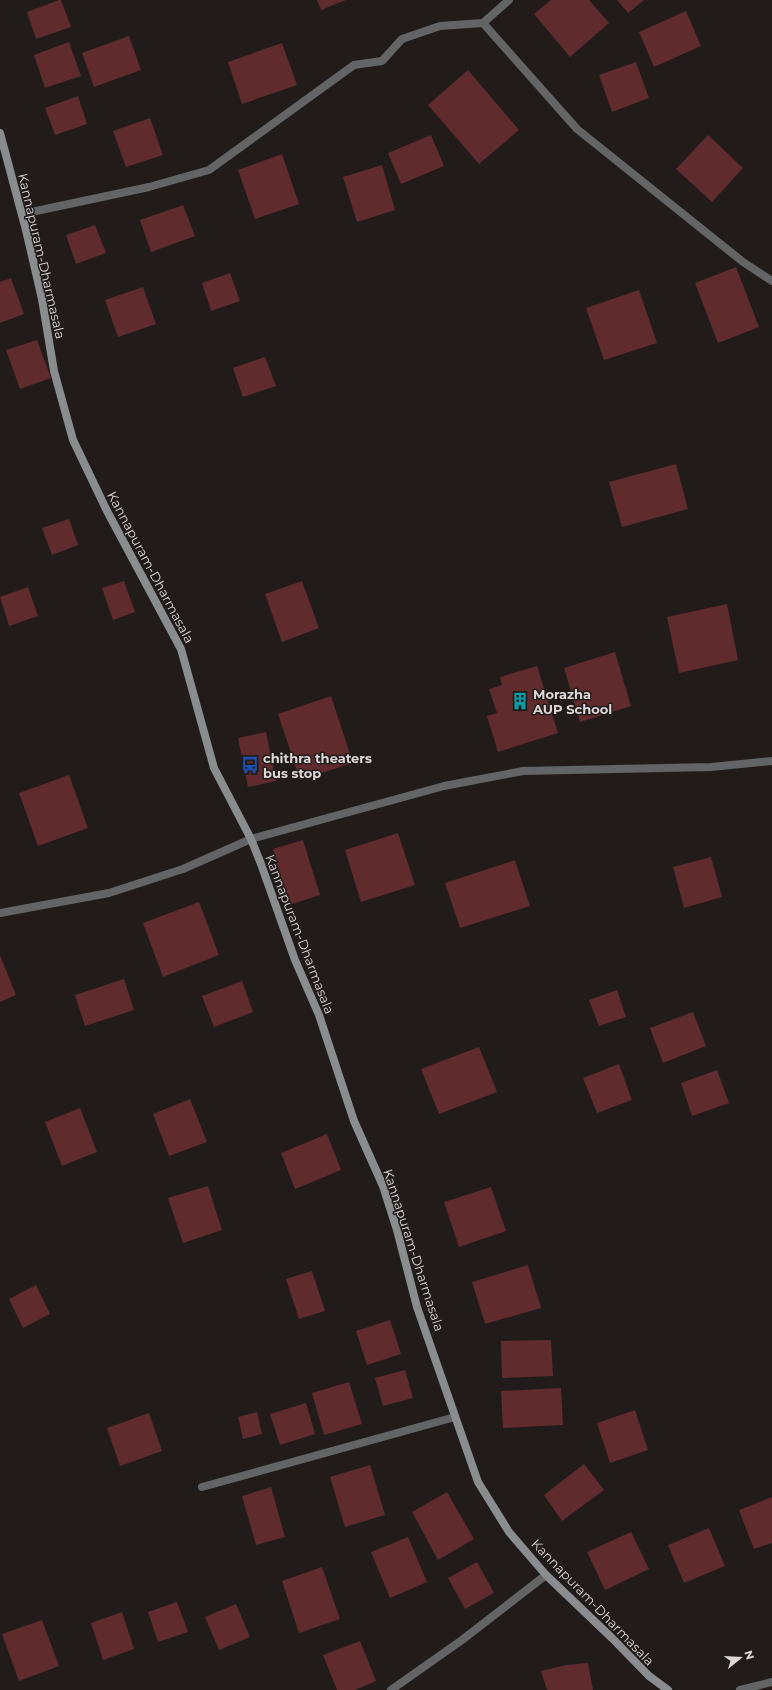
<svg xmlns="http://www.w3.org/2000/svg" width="772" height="1690" font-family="Montserrat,sans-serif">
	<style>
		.building { fill: #5f2b2c }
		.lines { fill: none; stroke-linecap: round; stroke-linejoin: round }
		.minor { stroke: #626466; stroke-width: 8 }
		.secondary { stroke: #8a8d90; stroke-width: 8 }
		.labels { text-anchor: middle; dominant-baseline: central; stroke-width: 3; stroke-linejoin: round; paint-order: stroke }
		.street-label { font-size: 13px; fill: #dcd8d7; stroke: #211c1a }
		.poi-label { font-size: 13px; font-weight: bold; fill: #dcd8d7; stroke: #211c1a; text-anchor: start }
	</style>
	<rect width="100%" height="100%" fill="#211c1a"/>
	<!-- building -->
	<path class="building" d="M59 0H61L71 27 36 39 27 12Z
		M317 0H346L321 10Z
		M551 0H589L609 23 570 57 534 14Z
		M617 0H644L628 13Z
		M686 11 701 46 654 67 639 32Z
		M129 36 141 70 94 87 82 53Z
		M69 42 81 76 45 88 34 55Z
		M282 43 297 85 242 104 228 62Z
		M636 62 649 98 612 112 599 75Z
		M468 70 519 130 479 164 428 105Z
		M78 96 87 124 55 135 45 108Z
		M150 118 163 155 126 167 113 131Z
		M431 135 444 166 401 184 388 153Z
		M708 135 743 168 712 202 676 169Z
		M282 154 299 204 255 219 238 170Z
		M382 165 395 210 357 222 343 177Z
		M183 205 195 236 151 252 140 220Z
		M95 225 106 253 76 264 66 235Z
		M736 267 759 327 718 343 695 283Z
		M230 273 240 301 211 311 202 283Z
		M11 278 24 314 0 323V282Z
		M143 287 156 324 118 337 105 300Z
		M639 290 657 343 604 360 586 308Z
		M37 340 51 378 20 389 6 350Z
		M265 357 276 386 243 397 233 368Z
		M676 464 688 509 622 527 609 482Z
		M69 519 78 545 52 555 42 528Z
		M124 581 135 612 113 620 102 588Z
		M302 581 319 628 282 642 265 594Z
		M28 587 38 616 9 626 0 597Z
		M727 604 738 660 679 673 667 617Z
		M615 652 631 706 580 722 564 668Z
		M537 666 558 733 498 752 487 716 497 713 489 689 502 685 500 677Z
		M331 696 353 763 300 780 278 714Z
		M266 732 276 781 248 787 238 738Z
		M69 775 88 828 38 846 19 793Z
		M398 833 415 885 361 902 345 850Z
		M303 840 320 895 289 905 273 849Z
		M711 857 722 897 684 908 673 867Z
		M515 860 530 906 460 928 445 883Z
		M199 902 219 955 163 977 143 923Z
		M0 955 16 995 0 1002Z
		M124 979 134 1010 85 1026 75 995Z
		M242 981 253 1012 214 1027 202 996Z
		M617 990 626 1017 599 1026 589 1000Z
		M693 1012 706 1046 663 1063 650 1028Z
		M479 1047 497 1092 439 1114 421 1069Z
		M619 1064 632 1100 597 1113 583 1078Z
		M717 1070 729 1103 692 1116 681 1083Z
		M190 1099 207 1142 169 1156 153 1114Z
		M80 1108 97 1152 62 1166 45 1122Z
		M327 1134 341 1170 295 1189 281 1153Z
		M208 1186 222 1230 183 1243 168 1198Z
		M491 1187 506 1231 459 1247 444 1202Z
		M528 1265 541 1308 485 1324 472 1282Z
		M312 1271 325 1311 299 1319 286 1279Z
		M36 1285 50 1314 23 1328 9 1299Z
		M390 1320 401 1354 367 1365 356 1331Z
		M551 1340 553 1376 502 1378 501 1341Z
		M405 1370 413 1398 383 1406 375 1378Z
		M349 1382 362 1424 324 1435 312 1393Z
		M561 1388 563 1425 503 1428 501 1391Z
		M306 1403 315 1434 280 1445 270 1414Z
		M635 1410 648 1450 610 1463 597 1423Z
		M257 1412 262 1434 243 1439 238 1417Z
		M149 1413 162 1451 120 1466 107 1428Z
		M584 1464 604 1490 562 1521 544 1495Z
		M370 1465 385 1515 345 1527 330 1477Z
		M271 1487 285 1537 256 1545 242 1496Z
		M447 1492 474 1539 438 1560 412 1512Z
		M772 1497V1543L754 1549 739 1510Z
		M709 1528 725 1566 684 1583 668 1545Z
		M631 1532 649 1569 605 1590 587 1552Z
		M408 1537 427 1582 390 1598 371 1552Z
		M477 1562 494 1593 465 1609 448 1578Z
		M322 1567 340 1619 299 1633 282 1581Z
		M177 1602 188 1632 158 1642 148 1612Z
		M236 1604 250 1637 219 1650 205 1617Z
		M122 1612 134 1649 103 1660 91 1623Z
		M42 1620 59 1666 19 1681 2 1634Z
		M360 1641 376 1681 355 1690H337L323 1655Z
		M588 1663 593 1690H547L541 1671 566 1665Z"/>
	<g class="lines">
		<!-- minor -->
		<path class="minor" d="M483 23 577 129 743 262 772 281
			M22 214 149 187 209 170 354 65 382 61 402 39 440 26 483 23 509 0
			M0 913 109 893 183 869 251 839 444 786 523 771 711 767 772 761
			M202 1487 455 1417
			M391 1690 462 1640 546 1575
			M740 1690 772 1682"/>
		<!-- secondary -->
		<path class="secondary" d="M0 133 26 230 42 299 54 371 73 440 107 511 181 649 214 768 251 839 261 864 295 960 319 1015 354 1121 383 1186 397 1230 417 1307 478 1482 509 1532 546 1575 612 1638 649 1676 668 1690"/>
	</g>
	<!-- icons -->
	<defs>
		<g id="building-bare" transform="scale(1.38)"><path d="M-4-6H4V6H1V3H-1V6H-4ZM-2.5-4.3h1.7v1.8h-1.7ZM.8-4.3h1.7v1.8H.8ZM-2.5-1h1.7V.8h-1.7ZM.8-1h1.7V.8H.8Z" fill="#0f9aa8" stroke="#211c1a" stroke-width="2.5" paint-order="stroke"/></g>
		<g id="bus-bare" transform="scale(1.38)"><path d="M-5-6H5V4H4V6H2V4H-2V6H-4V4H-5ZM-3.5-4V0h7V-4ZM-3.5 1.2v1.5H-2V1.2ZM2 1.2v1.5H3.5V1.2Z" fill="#1a4fb4" stroke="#211c1a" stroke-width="2.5" paint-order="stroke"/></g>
	</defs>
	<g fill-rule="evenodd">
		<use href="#building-bare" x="520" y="701"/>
		<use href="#bus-bare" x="250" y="765"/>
	</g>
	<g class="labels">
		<!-- street labels -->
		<g class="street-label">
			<text transform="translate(42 256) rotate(77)">Kannapuram-Dharmasala</text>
			<text transform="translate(151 567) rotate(62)">Kannapuram-Dharmasala</text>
			<text transform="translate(300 934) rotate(69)">Kannapuram-Dharmasala</text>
			<text transform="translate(414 1250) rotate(72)">Kannapuram-Dharmasala</text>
			<text transform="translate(593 1602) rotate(46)">Kannapuram-Dharmasala</text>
		</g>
		<!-- poi labels -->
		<g class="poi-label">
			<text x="533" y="694">Morazha<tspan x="533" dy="15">AUP School</tspan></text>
			<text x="263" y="758">chithra theaters<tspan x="263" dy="15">bus stop</tspan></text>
		</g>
	</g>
	<!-- north arrow -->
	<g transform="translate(740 1658) rotate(72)" stroke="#211c1a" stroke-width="3" paint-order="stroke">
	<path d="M0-3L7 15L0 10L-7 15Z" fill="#dcd8d7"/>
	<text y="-6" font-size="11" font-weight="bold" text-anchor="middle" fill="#dcd8d7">N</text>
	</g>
</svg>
